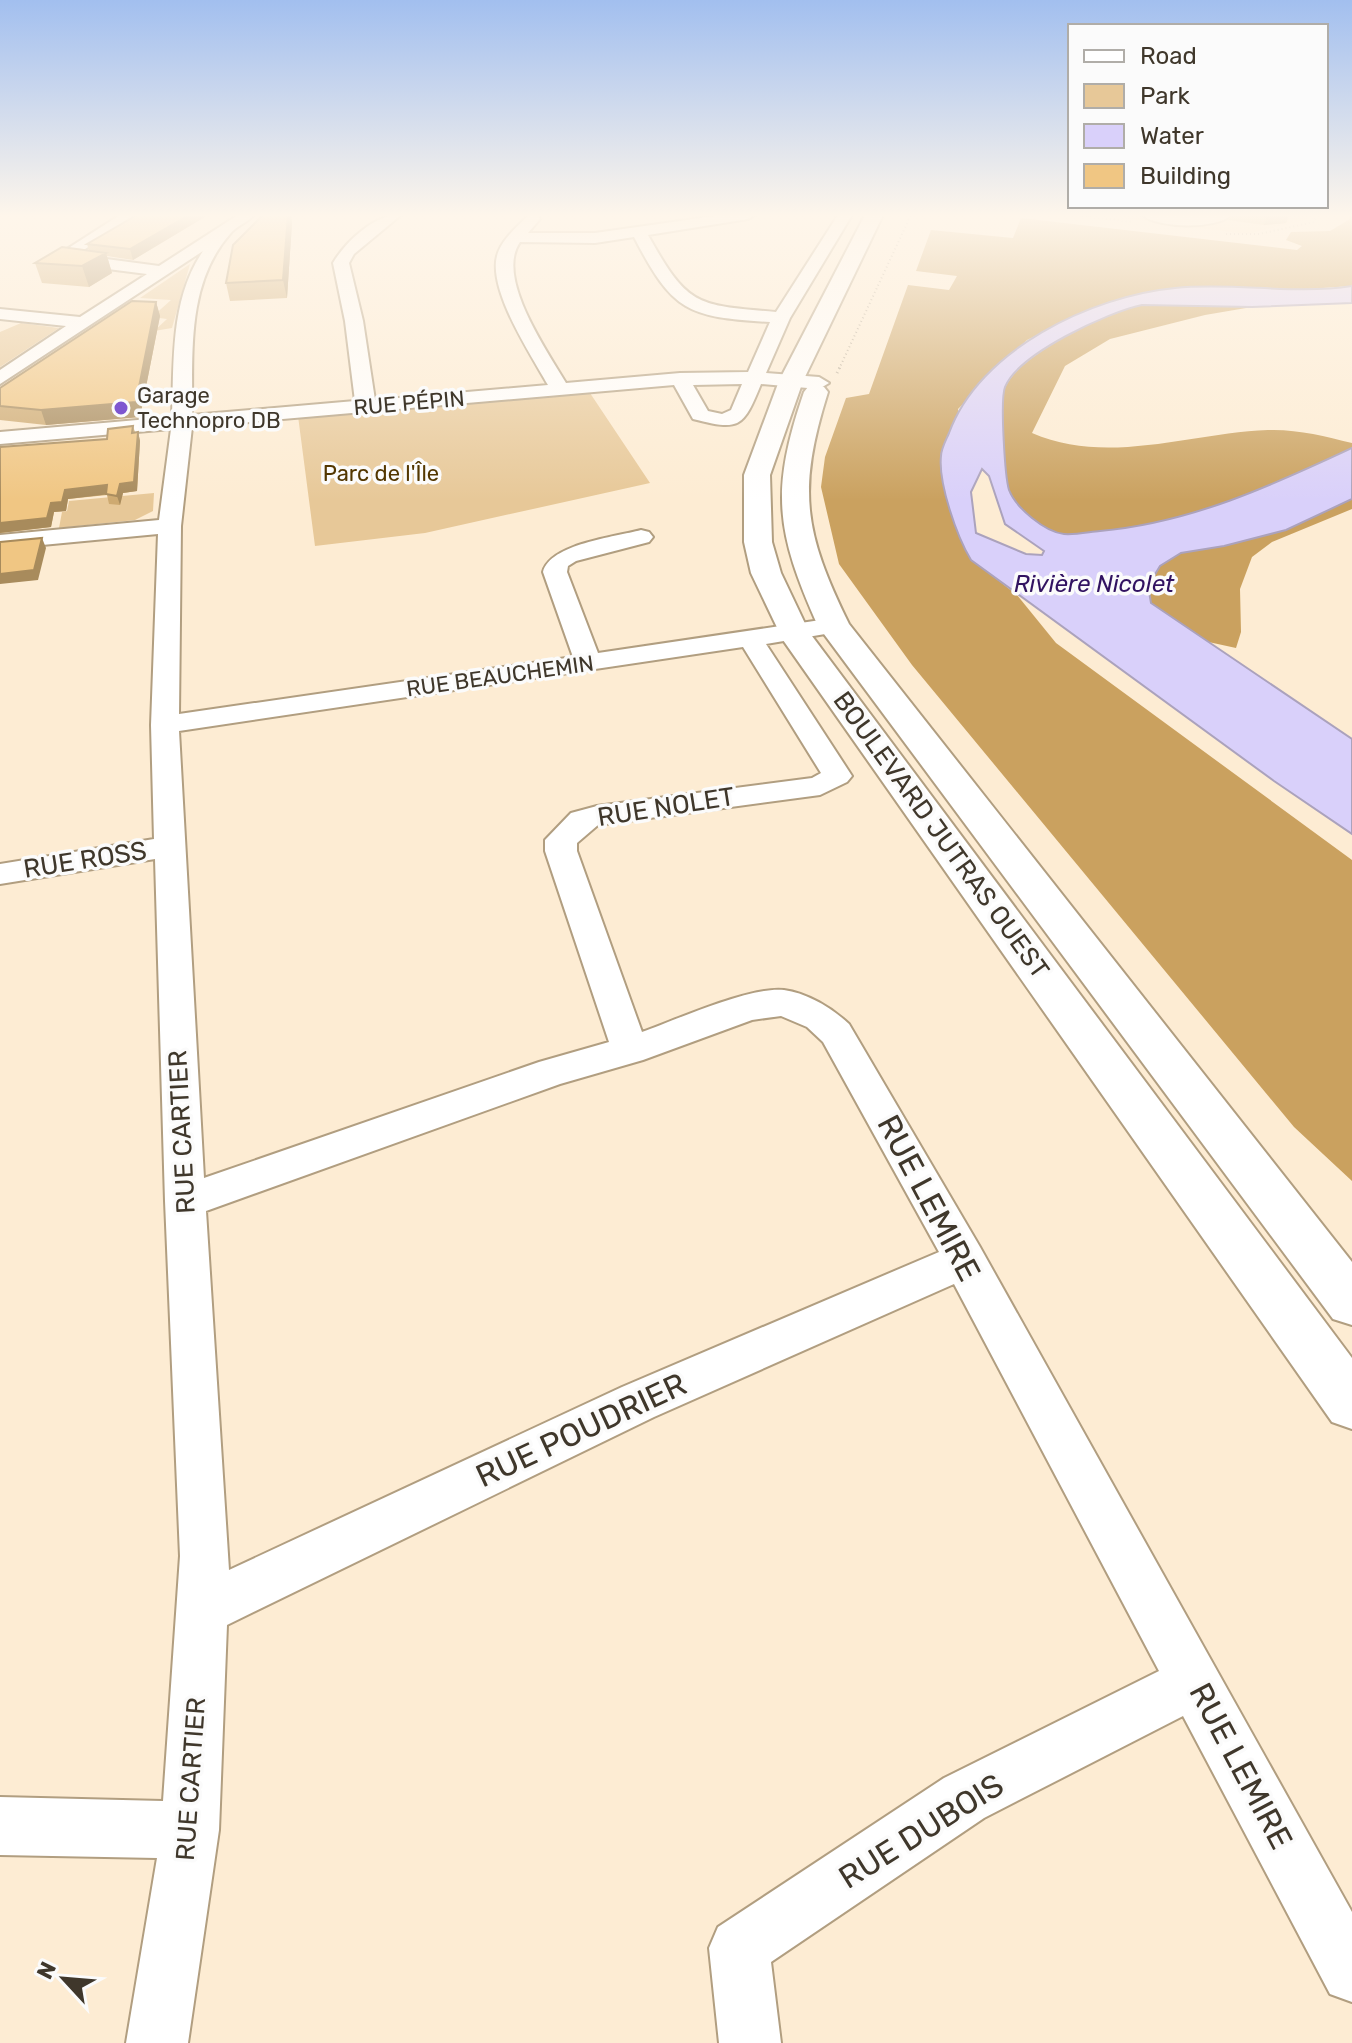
<svg xmlns="http://www.w3.org/2000/svg" width="1352" height="2043" font-family="Rubik,sans-serif">
	<style>
		.built { fill: #fde3bd }
		.green { fill: #e7c898 }
		.forest { fill: #caa15f }
		.water { fill: #d9d0fa; stroke: #aba2bc; stroke-width: 2; fill-rule: evenodd }
		.lines { fill: none; stroke-linecap: round; stroke-linejoin: round }
		.minor-casing { stroke: #b19e80; stroke-width: 4 }
		.major-casing { stroke: #b19e80; stroke-width: 4 }
		.path-far1 { stroke: #b6a995; stroke-width: 2; stroke-dasharray: 1 3; stroke-linecap: butt }
		.path { stroke: #b6a995; stroke-width: 3; stroke-dasharray: 1 4; stroke-linecap: butt }
		.minor { fill: #fff; fill-rule: evenodd }
		.major { fill: #fff; fill-rule: evenodd }
		.wall { fill: #ceaa71 }
		.shaded-wall { fill: #a88b5c }
		.building { fill: #f0c683; stroke: #a88b5c; stroke-width: 2 }
		.poi-dot { fill: #7e56d0; stroke: #fbfbfb; stroke-width: 3 }
		.labels { text-anchor: middle; dominant-baseline: central; stroke-width: 7; stroke-linejoin: round; paint-order: stroke }
		.far-poi-label { font-size: 22px; fill: #3f372b; stroke: #fbfbfb; text-anchor: start }
		.far-street-label { font-size: 22px; fill: #3f372b; stroke: #fbfbfb }
		.far-park-label { font-size: 22px; fill: #533700; stroke: #fbfbfb }
		.far-water-label { font-size: 24px; font-style: italic; fill: #321361; stroke: #fbfbfb }
		.street-label { font-size: 26px; fill: #3f372b; stroke: #fbfbfb }
		.near-street-label { font-size: 32px; fill: #3f372b; stroke: #fbfbfb }
	</style>
	<rect width="100%" height="100%" fill="#fdecd3"/>
	<!-- built -->
	<path class="built" d="M1097 215H1307L1308 219 1247 234Z"/>
	<!-- green -->
	<path class="green" d="M190 264 172 328 154 331 167 319 152 317 171 300 140 298Z
		M21 323 59 328 0 367V332Z
		M588 390 650 483 425 533 315 546 298 416Z
		M154 493 153 511 135 520 59 528 62 512 67 511 69 501Z"/>
	<!-- forest -->
	<path class="forest" d="M1348 215H1352V286L1294 290 1222 287 1130 296 1096 307 1027 340 958 409 972 560 1017 595 1056 643 1352 860V1181L1294 1127 912 665 839 564 821 487 825 457 846 398 869 394 908 285 949 290 957 276 916 271 931 230 1013 238 1021 218 1297 250 1302 246 1286 240 1291 232 1330 231 1350 219Z
		M1142 305 1252 307 1205 315 1110 339 1065 366 1032 433C1107 466 1190 433 1268 430 1297 429 1324 436 1352 443V448C1271 486 1190 523 1100 531 1089 532 1075 535 1064 534 1045 532 1016 508 1009 490 1005 477 1000 400 1005 388 1018 354 1109 312 1142 305Z
		M1352 499V509L1272 542 1252 557 1240 589 1241 632 1236 648 1204 641 1151 603 1148 586 1160 566 1181 553 1224 546 1286 530Z"/>
	<!-- water -->
	<path class="water" d="M1352 286V303L1252 307 1142 305C1108 312 1018 354 1005 387 1000 400 1005 477 1009 490 1016 508 1045 532 1064 534 1075 535 1089 532 1100 531 1190 523 1271 486 1352 448V499L1286 530 1224 546 1181 553 1160 566 1148 586 1151 603 1352 739V834L1274 781 971 560C957 537 938 483 941 456 941 449 946 440 949 433 979 350 1091 296 1175 288 1234 282 1293 295 1352 286ZM982 469 989 476 1005 524 1044 551 1042 555 1026 554 976 533 971 492Z"/>
	<g class="lines">
		<!-- minor casing -->
		<g class="minor-casing">
			<path id="minor" d="M120 215H137L76 255 159 266 238 215H254C247 223 236 226 230 234 186 284 193 354 192 415L355 401 345 321 333 263C346 241 376 213 401 215L354 254 349 263 363 321 375 400 548 385C531 355 488 290 497 256 501 240 517 227 528 216H538L540 219 528 233H595L722 215H755L748 219 648 235C688 307 696 305 776 312L838 215H852L790 318 766 373 819 377 829 383 819 389 761 384C743 428 740 431 693 419L674 385 192 427 181 526 179 714 573 657 543 572C550 544 615 537 641 530L649 532 653 537 649 542 576 561 568 566 567 572 598 653 834 618 843 621 847 626 843 631 766 644 852 776 847 782 820 795 598 825 577 843V851L642 1032C676 1020 750 986 784 990 807 993 832 1008 849 1024L980 1247 1352 1912V2002L1330 1994 1183 1716 984 1818 771 1962 781 2043H719L709 1948 718 1927 944 1778 1159 1671 954 1284 654 1417 227 1625 219 1830 188 2043H126L157 1858 0 1855V1797L163 1801 180 1556 165 1201 155 859 0 884V864L154 839 151 725 158 534 0 549V535L159 520 171 429 0 444V432L172 417C174 360 170 300 203 251L0 384V370L66 326 0 319V309L80 317 147 274 61 263 53 258ZM634 237C673 312 687 317 770 322L748 372 680 373 566 383C547 351 495 277 520 242L595 243ZM742 384 731 410 722 414 708 411 693 385ZM743 647 821 773 812 778 597 806 571 813 545 840V851L609 1042 539 1062 204 1178 179 731ZM781 1016 807 1027 823 1042 939 1252 622 1387 229 1570 206 1211 560 1084 643 1060 752 1020Z
				M1142 215H1231C1215 230 1158 228 1142 215Z"/>
		</g>
		<!-- major casing -->
		<g class="major-casing">
			<path id="major" d="M865 215H883L803 381 770 475 772 542 781 573 809 632 1352 1358V1429L1332 1422 783 640 751 573 744 542V475L779 381Z
				M816 385 824 387 828 392C797 491 804 532 849 624L1352 1262V1325L1333 1319 818 626C776 532 770 491 804 392L808 387Z"/>
		</g>
		<!-- path-far1 -->
		<path class="path-far1" d="M1074 215 1133 222
			M1226 234H1259L1314 222 1317 215
			M839 369 911 215"/>
		<!-- path -->
		<path class="path" d="M837 373 840 367"/>
		<!-- minor -->
		<use href="#minor" class="minor"/>
		<!-- major -->
		<use href="#major" class="major"/>
	</g>
	<!-- wall -->
	<path class="wall" d="M137 215H208L133 260 107 256 112 273 89 287 42 283 35 263 89 251 87 244Z
		M263 215H291L292 223 287 298 230 301 226 283Z
		M1230 215H1289L1286 223 1264 225 1228 220Z
		M156 302 160 316 140 417 46 425 0 420V388Z
		M133 426 135 432H138L140 441 137 491 123 493 120 505 109 504 107 495 68 499 66 511 54 512 51 527 0 533V447L107 439Z"/>
	<!-- shaded-wall -->
	<path class="shaded-wall" d="M189 215H208L133 260 130 249Z
		M288 215H291L292 223 287 298 283 280Z
		M1267 215H1289L1286 223 1264 225Z
		M106 253 112 273 89 287 82 266Z
		M156 302 160 316 140 417 46 425 41 410Z
		M138 432 140 441 137 491 123 493 120 505 117 496 120 484Z
		M107 485 110 494 68 499 66 511 54 512 51 527 0 533V523L51 503 65 490Z
		M42 538 46 548 38 580 0 584V574Z"/>
	<!-- building -->
	<path class="building" d="M137 215H189L130 249 87 244Z
		M263 215H288L283 280 226 283 233 245Z
		M62 247 106 253 82 266 35 263Z
		M132 301 156 302 136 402 41 410 0 406V388Z
		M133 426 132 433 138 432 134 482 120 484 117 496 106 494 107 485 65 490 62 502 51 503 47 518 0 523V447L107 439 108 429Z
		M42 538 34 570 0 574V542Z"/>
	<!-- sky -->
	<linearGradient id="sky" x2="0" y2="1"><stop stop-color="#a2bfef"/><stop offset="0.43" stop-color="#fef6eb"/><stop offset="1" stop-color="#fef6eb" stop-opacity="0"/></linearGradient>
	<rect width="1352" height="501" fill="url(#sky)"/>
	<!-- markers -->
	<circle class="poi-dot" cx="121" cy="408" r="8"/>
	<g class="labels">
		<!-- far-poi labels -->
		<g class="far-poi-label">
			<text x="137" y="395">Garage<tspan x="137" dy="25">Technopro DB</tspan></text>
		</g>
		<!-- far-street labels -->
		<g class="far-street-label">
			<text transform="translate(409 403) rotate(-5)">RUE PÉPIN</text>
			<text transform="translate(500 676) rotate(-8)">RUE BEAUCHEMIN</text>
		</g>
		<!-- far-park labels -->
		<g class="far-park-label">
			<text x="381" y="473">Parc de l'Île</text>
		</g>
		<!-- far-water labels -->
		<g class="far-water-label">
			<text x="1094" y="584">Rivière Nicolet</text>
		</g>
		<!-- street labels -->
		<g class="street-label">
			<text transform="translate(666 807) rotate(-9)">RUE NOLET</text>
			<text transform="translate(941 835) rotate(54)">BOULEVARD JUTRAS OUEST</text>
			<text transform="translate(85 860) rotate(-9)">RUE ROSS</text>
			<text transform="translate(182 1132) rotate(-93)">RUE CARTIER</text>
			<text transform="translate(191 1779) rotate(-86)">RUE CARTIER</text>
		</g>
		<!-- near-street labels -->
		<g class="near-street-label">
			<text transform="translate(929 1198) rotate(62)">RUE LEMIRE</text>
			<text transform="translate(581 1430) rotate(-25)">RUE POUDRIER</text>
			<text transform="translate(1241 1766) rotate(62)">RUE LEMIRE</text>
			<text transform="translate(921 1831) rotate(-32)">RUE DUBOIS</text>
		</g>
	</g>
	<!-- legend -->
	<rect x="1068" y="24" width="260" height="184" fill="#fbfbfb" stroke="#b0ada8" stroke-width="2"/>
	<rect x="1084" y="50" width="40" height="12" fill="#ffffff" stroke="#b0ada8" stroke-width="2"/>
	<text x="1140" y="64" font-size="24" fill="#3f372b">Road</text>
	<rect x="1084" y="84" width="40" height="24" fill="#e7c898" stroke="#b0ada8" stroke-width="2"/>
	<text x="1140" y="104" font-size="24" fill="#3f372b">Park</text>
	<rect x="1084" y="124" width="40" height="24" fill="#d9d0fa" stroke="#b0ada8" stroke-width="2"/>
	<text x="1140" y="144" font-size="24" fill="#3f372b">Water</text>
	<rect x="1084" y="164" width="40" height="24" fill="#f0c683" stroke="#b0ada8" stroke-width="2"/>
	<text x="1140" y="184" font-size="24" fill="#3f372b">Building</text>
	<!-- north arrow -->
	<g transform="translate(64 1979) rotate(296)" stroke="#fbfbfb" stroke-width="6" paint-order="stroke">
	<path d="M0-6L14 30L0 20L-14 30Z" fill="#3f372b"/>
	<text y="-12" font-size="22" font-weight="bold" text-anchor="middle" fill="#3f372b">N</text>
	</g>
</svg>
